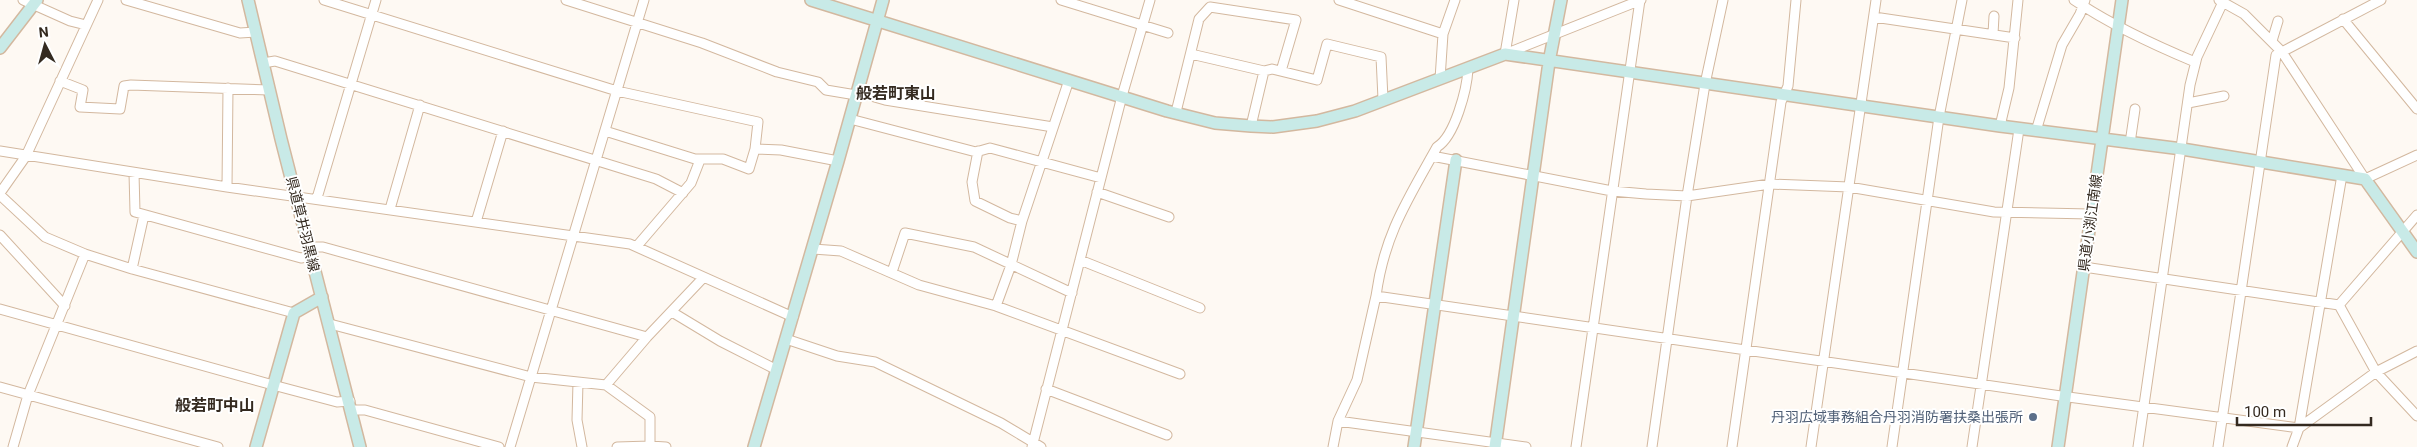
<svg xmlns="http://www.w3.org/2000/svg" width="2417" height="447" font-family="Roboto,'Noto Sans JP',sans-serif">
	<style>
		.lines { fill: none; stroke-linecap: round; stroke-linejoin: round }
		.street-casing { stroke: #d3b89f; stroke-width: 11 }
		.secondary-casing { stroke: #d3b89f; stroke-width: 14 }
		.street { stroke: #fff; stroke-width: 9 }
		.secondary { stroke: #c8eae7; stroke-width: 11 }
		.service-dot { fill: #5c6f8a; stroke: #fff; stroke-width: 2 }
		.labels { text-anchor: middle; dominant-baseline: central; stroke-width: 4; stroke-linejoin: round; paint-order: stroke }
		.street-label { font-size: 14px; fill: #342a20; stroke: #fff }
		.service-label { font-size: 14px; fill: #4e5e75; stroke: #fff; text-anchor: end }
		.quarter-label { font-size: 16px; font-weight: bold; fill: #342a20; stroke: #fff }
	</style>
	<rect width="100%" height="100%" fill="#fef9f3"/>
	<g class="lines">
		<!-- street casing -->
		<g class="street-casing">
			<path id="street" d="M23 0 70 21 86 25
				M126 0 240 33 256 32
				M324 0 617 91 758 122 755 149
				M566 0 702 43 777 72 818 82 826 90 856 95
				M1061 0 1168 33
				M1339 0 1443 34 1440 79
				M1514 0 1505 54 1641 0
				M2074 0C2111 25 2154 45 2195 62
				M2219 0 2244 14 2282 52 2365 179 2417 155
				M1874 17 2015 38
				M2343 19 2417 109
				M1443 34 1455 0
				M1993 34 1994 16
				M2272 41 2278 21
				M1191 54 1264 71 1272 69 1317 80 1327 44 1381 57 1383 99
				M263 63 275 61 656 179 683 193
				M60 81 83 90 80 107 120 109 124 86 131 85 269 90
				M857 92 885 100 1053 127
				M2188 103 2224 96
				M1176 112 1199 19 1210 7 1296 20 1281 71
				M850 119 976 152 990 148 1101 178
				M1251 126 1264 71
				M2000 126 2009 88 2018 0
				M605 131 695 159H723L749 169 755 149 781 150 838 161
				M2036 131 2062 45 2080 14 2085 0
				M2130 143 2135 109
				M0 151 227 187 630 244 793 317
				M978 151 972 182 975 201 1010 218 1022 221
				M1432 156 1612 191 1646 194 1687 196 1770 184 1849 187 1994 212 2090 214
				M134 173 135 212 301 258 311 256
				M227 187 228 88
				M1097 192 1169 217
				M0 193 26 156 98 0
				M0 195 45 237 85 254 132 269 294 313
				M317 198 376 0
				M390 209 420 105
				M476 222 503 131
				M0 235 65 306
				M637 246 691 183 700 160
				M308 247H323L647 337
				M813 249 841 251 919 285 996 306 1180 374
				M1080 260 1200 308
				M2084 267 2339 305
				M132 269 144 215
				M892 272 905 233 974 247 1072 293
				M1376 296C1384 235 1408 199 1437 147 1455 136 1467 89 1468 69
				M2339 305 2376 372 2417 416
				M2339 305 2417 215
				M996 306 1011 265 1022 221 1069 80
				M0 309 273 385 337 402 350 401
				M672 312 720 341 777 370
				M330 324 531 377 606 385 650 417V446L666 447
				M786 339 837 356 875 362 1001 423 1041 447
				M578 382 577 420 582 447
				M606 385 647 337 703 278
				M0 387 218 447
				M1046 389 1167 435
				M352 410H365L499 447
				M1338 421 1526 447
				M13 447 28 395 85 254
				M510 447 644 0
				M617 447 650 446
				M1032 447 1122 96 1150 0
				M1333 447 1338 421 1357 380 1376 296 2061 396 2299 428 2376 372 2417 351
				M1576 447 1640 0
				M1652 447 1687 196 1705 84 1723 0
				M1732 447 1781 102 1788 86 1796 0
				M1811 447 1876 0
				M1892 447 1939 117 1962 0
				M1972 447 2019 129
				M2138 447 2190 85 2197 57 2223 2
				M2218 447 2276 55 2381 0
				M2292 447 2299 428 2342 175"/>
		</g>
		<!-- secondary casing -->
		<g class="secondary-casing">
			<path id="secondary" d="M248 0 281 139 360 447
				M811 0 1167 111 1215 123 1251 126 1273 127 1317 121 1355 111 1505 54 2000 126 2182 149 2365 179 2417 252
				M0 48 37 0
				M256 447 294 313 322 297
				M754 447 838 161 883 0
				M1414 447 1456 160
				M1495 447 1549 62 1561 0
				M2058 447 2122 0"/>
		</g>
		<!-- street -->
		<use href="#street" class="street"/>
		<!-- secondary -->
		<use href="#secondary" class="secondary"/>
	</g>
	<!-- markers -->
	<circle class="service-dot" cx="2033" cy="417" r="5"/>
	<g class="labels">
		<!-- street labels -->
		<g class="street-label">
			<text transform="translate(2090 223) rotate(-82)">県道小渕江南線</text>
			<text transform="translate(303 224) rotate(76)">県道草井羽黒線</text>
		</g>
		<!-- service labels -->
		<g class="service-label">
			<text x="2023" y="417">丹羽広域事務組合丹羽消防署扶桑出張所</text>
		</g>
		<!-- quarter labels -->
		<g class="quarter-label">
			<text x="896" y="93">般若町東山</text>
			<text x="215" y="405">般若町中山</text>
		</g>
	</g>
	<!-- north arrow -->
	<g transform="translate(45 45) rotate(354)" stroke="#ffffff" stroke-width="4" paint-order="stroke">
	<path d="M0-4L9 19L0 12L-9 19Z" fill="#342a20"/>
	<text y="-8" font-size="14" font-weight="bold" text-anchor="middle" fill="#342a20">N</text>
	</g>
	<!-- scale -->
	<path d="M2237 417v8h134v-8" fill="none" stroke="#342a20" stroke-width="2.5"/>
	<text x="2244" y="417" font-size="15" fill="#342a20" stroke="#ffffff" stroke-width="4" paint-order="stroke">100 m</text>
</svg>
